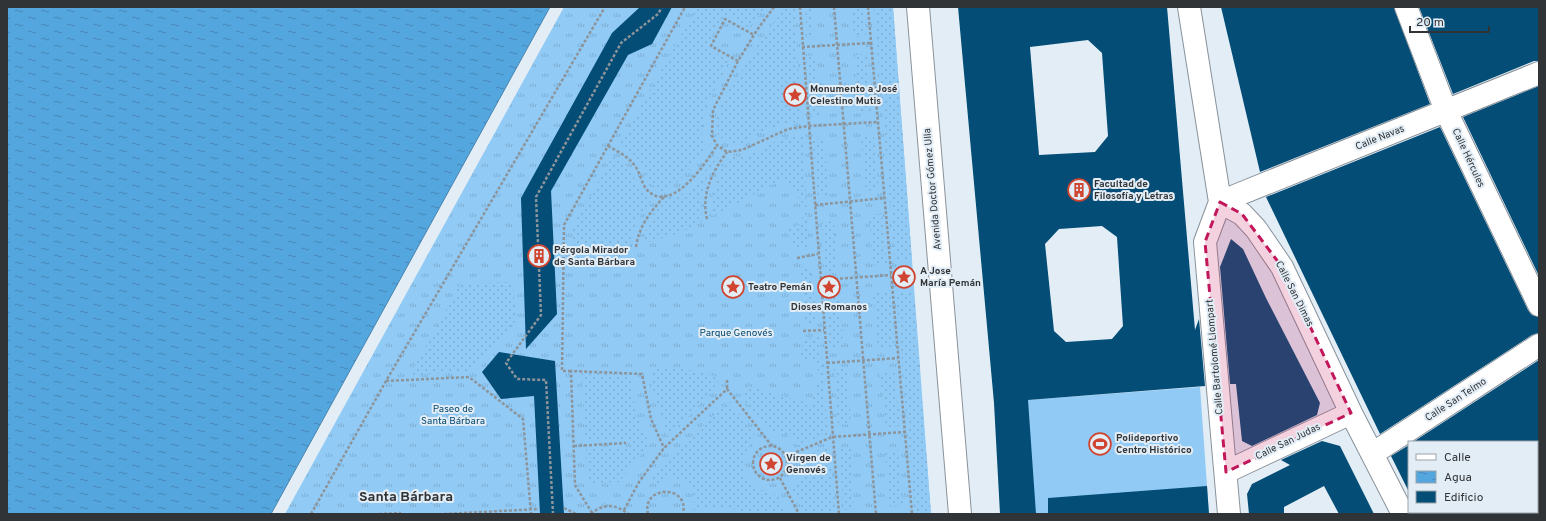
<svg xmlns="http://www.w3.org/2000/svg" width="1546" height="521" font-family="Overpass,sans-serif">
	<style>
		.grass { fill: url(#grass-tufts) }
		.garden { fill: url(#garden-dots) }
		.pitch { fill: #90caf5 }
		.water { fill: url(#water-ripples); stroke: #4984ad }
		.building { fill: #034d76; fill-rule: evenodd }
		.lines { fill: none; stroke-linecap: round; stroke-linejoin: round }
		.street-casing { stroke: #89929a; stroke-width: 24 }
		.secondary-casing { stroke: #89929a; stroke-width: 24 }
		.path { stroke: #8d949a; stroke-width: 2.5; stroke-dasharray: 3 2; stroke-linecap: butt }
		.street { stroke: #fff; stroke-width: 22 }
		.secondary { stroke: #fff; stroke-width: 22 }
		.path-bridge { stroke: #8d949a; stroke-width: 2.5; stroke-dasharray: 3 2; stroke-linecap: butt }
		.marked { fill: #c2185b; fill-opacity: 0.2; stroke: #c2185b; stroke-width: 3; stroke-dasharray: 8 5; stroke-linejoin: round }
		.labels { text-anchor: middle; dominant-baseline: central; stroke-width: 4; stroke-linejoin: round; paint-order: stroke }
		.poi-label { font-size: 10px; font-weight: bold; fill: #303437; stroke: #e3edf6; text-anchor: start }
		.street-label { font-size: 10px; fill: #303437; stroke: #e3edf6 }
		.park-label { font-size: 10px; fill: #05486e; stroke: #e3edf6 }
		.district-label { font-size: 14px; font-weight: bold; fill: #303437; stroke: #e3edf6 }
	</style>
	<defs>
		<pattern id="grass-tufts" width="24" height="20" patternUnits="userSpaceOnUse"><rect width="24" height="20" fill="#90caf5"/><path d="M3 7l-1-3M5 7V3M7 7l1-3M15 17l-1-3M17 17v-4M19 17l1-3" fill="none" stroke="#7caed3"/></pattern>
		<pattern id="garden-dots" width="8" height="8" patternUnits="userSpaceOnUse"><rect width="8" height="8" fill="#90caf5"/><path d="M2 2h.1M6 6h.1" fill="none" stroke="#7caed3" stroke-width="1.8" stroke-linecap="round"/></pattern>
		<pattern id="water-ripples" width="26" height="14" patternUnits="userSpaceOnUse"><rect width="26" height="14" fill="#54a6df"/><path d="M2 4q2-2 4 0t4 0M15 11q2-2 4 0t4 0" fill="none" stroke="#4688b6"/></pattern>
	</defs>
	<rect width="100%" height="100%" fill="#e3edf6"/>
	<!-- grass -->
	<path class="grass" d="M564 7H893L931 514H285Z"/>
	<!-- garden -->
	<path class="garden" d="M697 7H765L750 27 725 15 706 47 729 61 707 106 701 138 706 149C694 165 681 184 662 191 642 181 648 172 637 158 632 152 625 148 619 145Z
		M788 7H795L801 121C790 123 779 125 768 129 757 133 747 144 735 144 731 143 726 141 723 139 702 126 732 86 741 72 755 49 769 25 788 7Z
		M805 7H812L814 38H807Z
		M852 7H863L866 35 854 37Z
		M874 7H893L912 261H895Z
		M868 54 872 111 859 113 855 55Z
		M816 55 819 115 809 116 806 56Z
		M804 136 808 248 795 250 790 236 785 230 802 224 803 204 784 179 712 216C709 194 718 173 730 155L740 157H746L778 140 785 138Z
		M874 136 879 189 866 191 861 137Z
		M824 138 829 195 818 196 812 139Z
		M717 152 720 154C706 174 697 196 703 221L682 232 643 244C644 231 655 206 667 198 672 195 678 197 684 193 698 183 708 167 717 152Z
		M613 156 628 167 640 188 652 200C640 214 630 230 629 249L572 268 573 226Z
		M882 214 887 265 873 266 869 215Z
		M834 221 837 271 824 272 822 222Z
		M806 265 810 267 817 316 813 323 804 324 803 294 799 267Z
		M512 282 517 319 470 372 410 375 461 283Z
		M890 290 895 348 878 349 873 292Z
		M913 292 931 514H915L896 293Z
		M840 294 843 348H829L826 295Z
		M820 337 828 434 798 446C792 436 784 432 772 433L744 400V385L811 404 820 375 814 361H800L803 339Z
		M652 366 698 371 721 378 694 411 668 436 653 392 651 383Z
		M847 368 851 424 838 425 834 369Z
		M894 371 901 426 886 428 880 373Z
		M582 372 631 374C633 400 636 422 650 444L619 482 587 483 586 449 620 447 627 449 633 442 626 435 621 440H585Z
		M729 401 757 438C730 462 744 489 777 495L788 514H751L724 507H712L694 511C697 490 689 478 667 477L658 484 650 478 661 465Z
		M829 446 836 514H805L791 487C801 479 803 469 802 456Z
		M840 448H851L854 510H843Z
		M898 450 903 505 890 507 885 451Z"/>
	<!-- pitch -->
	<path class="pitch" d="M1200 387 1209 514H1000L1028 400Z"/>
	<!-- water -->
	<path class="water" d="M7 7H550L271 514H7Z"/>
	<!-- building -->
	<path class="building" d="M640 7H672L652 44 628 55 551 191 557 314 526 349 521 198 612 33Z
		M958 7H1167L1195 330 1199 319 1205 386 1028 400 1036 514H1000L994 403ZM1088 40 1102 53 1108 136 1095 152 1039 155 1030 47ZM1102 226 1117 237 1123 326 1112 339 1066 342 1054 331 1045 244 1059 229Z
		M1221 7H1394L1430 104 1260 172Z
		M1419 7H1539V61H1534L1453 94Z
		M1539 86V276L1463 117Z
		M1440 127 1528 310 1532 315 1539 317V333L1532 335 1380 434 1266 197Z
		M1231 239 1243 249 1266 298 1320 403 1317 415 1252 446 1242 441 1236 384H1230L1220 267Z
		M499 352 555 361 564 514H540L534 396 501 399 482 372Z
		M1539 360V442H1413Z
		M1322 441 1340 446 1374 514H1339L1324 486 1284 507V514H1249L1247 494 1252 484 1290 465 1281 460Z
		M1409 445V492L1391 456Z
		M1207 486 1209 514H1048V498Z"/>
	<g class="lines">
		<!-- street casing -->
		<g class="street-casing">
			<path id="street" d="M1189 7 1220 202
				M1406 7 1446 111 1539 305
				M1220 202 1242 214 1256 229 1282 267 1351 413 1403 514
				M1220 202 1539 73
				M1220 202 1205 242 1229 514
				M1372 454 1539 345
				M1537 469 1539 468
				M1226 472 1351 413
				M1444 514 1447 512"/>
		</g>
		<!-- secondary casing -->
		<g class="secondary-casing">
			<path id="secondary" d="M918 7 960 514"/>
		</g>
		<!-- path -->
		<path class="path" d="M774 7 757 30 738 61 713 110 712 136 717 145 727 152 742 150 788 129 809 126 877 122
			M800 7 839 514
			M834 7 876 514
			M868 7 912 514
			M802 47 871 43
			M738 61 711 46 725 19 754 35
			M608 146C619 152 631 158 637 169 641 176 642 185 648 191 672 214 707 162 717 145
			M815 205 884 198
			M707 219C701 194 712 172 727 152
			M636 247C639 226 650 212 664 197
			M797 258 818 254
			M820 280 891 275
			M803 331 824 330
			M827 363 898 358
			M571 371H562L564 225 685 7
			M727 380V389
			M386 381 469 377 523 419 531 514
			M753 463a17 17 0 1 1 34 0a17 17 0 1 1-34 0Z
			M574 446 626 443
			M787 456 832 437 904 432
			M780 478 799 514
			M564 508 576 514
			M624 510 639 482 664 448 727 389 772 446
			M592 513 575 485 571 371 642 374 651 419 664 448
			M311 514 386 381 605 7
			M379 514 400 513V514
			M444 514 539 509
			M591 514C603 503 616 504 628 514
			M648 514C641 485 690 484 683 514"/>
		<!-- street -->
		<use href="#street" class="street"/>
		<!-- secondary -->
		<use href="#secondary" class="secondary"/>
		<!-- path-bridge -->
		<path class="path-bridge" d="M553 514 546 380 517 379 506 363 541 315 536 197 621 43 658 14 662 7"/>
	</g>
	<!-- marked area -->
	<path class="marked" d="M1220 202 1242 214 1282 267 1351 413 1226 472 1205 242Z"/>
	<!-- icons -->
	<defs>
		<g id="sight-ring" transform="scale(1.15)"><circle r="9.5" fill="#e3edf6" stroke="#d0452f" stroke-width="1.5"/><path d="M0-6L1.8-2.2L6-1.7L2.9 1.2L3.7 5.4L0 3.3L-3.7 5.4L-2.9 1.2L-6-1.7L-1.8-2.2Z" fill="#d0452f"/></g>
		<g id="building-ring" transform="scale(1.15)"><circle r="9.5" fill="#e3edf6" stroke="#d0452f" stroke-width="1.5"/><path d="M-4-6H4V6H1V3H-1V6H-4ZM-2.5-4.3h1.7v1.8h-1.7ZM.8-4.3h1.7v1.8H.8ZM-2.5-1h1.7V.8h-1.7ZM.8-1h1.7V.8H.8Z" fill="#d0452f"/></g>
		<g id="stadium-ring" transform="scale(1.15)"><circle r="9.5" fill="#e3edf6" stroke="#d0452f" stroke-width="1.5"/><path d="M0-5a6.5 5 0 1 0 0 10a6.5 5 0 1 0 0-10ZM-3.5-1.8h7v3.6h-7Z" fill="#d0452f"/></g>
	</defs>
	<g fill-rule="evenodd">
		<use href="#sight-ring" x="795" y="95"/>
		<use href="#building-ring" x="1079" y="190"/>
		<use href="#building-ring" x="539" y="256"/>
		<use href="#sight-ring" x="904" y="277"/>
		<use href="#sight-ring" x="733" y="287"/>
		<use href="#sight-ring" x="829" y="287"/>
		<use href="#stadium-ring" x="1100" y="444"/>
		<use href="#sight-ring" x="771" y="464"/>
	</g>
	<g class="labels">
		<!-- poi labels -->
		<g class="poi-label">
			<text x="810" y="89">Monumento a José<tspan x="810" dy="12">Celestino Mutis</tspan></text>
			<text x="1094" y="184">Facultad de<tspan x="1094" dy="12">Filosofía y Letras</tspan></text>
			<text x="554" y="250">Pérgola Mirador<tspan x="554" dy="12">de Santa Bárbara</tspan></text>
			<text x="920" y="271">A Jose<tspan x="920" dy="12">María Pemán</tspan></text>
			<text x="748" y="287">Teatro Pemán</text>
			<text x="829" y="307" text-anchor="middle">Dioses Romanos</text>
			<text x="1116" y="438">Polideportivo<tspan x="1116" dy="12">Centro Histórico</tspan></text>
			<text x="786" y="458">Virgen de<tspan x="786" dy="12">Genovés</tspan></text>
		</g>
		<!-- street labels -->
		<g class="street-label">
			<text transform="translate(1380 138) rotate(-22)">Calle Navas</text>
			<text transform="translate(1468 158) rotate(65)">Calle Hércules</text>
			<text transform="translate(933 189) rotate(-95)">Avenida Doctor Gómez Ulla</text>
			<text transform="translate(1294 294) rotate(63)">Calle San Dimas</text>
			<text transform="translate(1215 357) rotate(-95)">Calle Bartolomé Llompart</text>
			<text transform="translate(1456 400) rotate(-33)">Calle San Telmo</text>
			<text transform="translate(1288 442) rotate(-26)">Calle San Judas</text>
		</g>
		<!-- park labels -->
		<g class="park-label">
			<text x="736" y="333">Parque Genovés</text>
			<text x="453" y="409">Paseo de<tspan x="453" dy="12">Santa Bárbara</tspan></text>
		</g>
		<!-- district labels -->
		<g class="district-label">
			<text x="406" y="497">Santa Bárbara</text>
		</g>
	</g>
	<!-- border -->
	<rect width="1546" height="521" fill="none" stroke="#303437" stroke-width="16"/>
	<!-- legend -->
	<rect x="1408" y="441" width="130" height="72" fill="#e3edf6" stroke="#9ba3aa"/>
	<rect x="1416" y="454" width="20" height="6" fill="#ffffff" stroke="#9ba3aa"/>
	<text x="1444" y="461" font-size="12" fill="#303437">Calle</text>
	<rect x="1416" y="471" width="20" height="12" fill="url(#water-ripples)" stroke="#9ba3aa"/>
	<text x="1444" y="481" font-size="12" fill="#303437">Agua</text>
	<rect x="1416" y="491" width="20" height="12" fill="#034d76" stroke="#9ba3aa"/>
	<text x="1444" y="501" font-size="12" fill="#303437">Edificio</text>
	<!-- scale -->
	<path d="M1410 26v6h79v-6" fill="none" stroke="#303437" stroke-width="2"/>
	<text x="1416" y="26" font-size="12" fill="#303437" stroke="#e3edf6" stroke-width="3" paint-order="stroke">20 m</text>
</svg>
